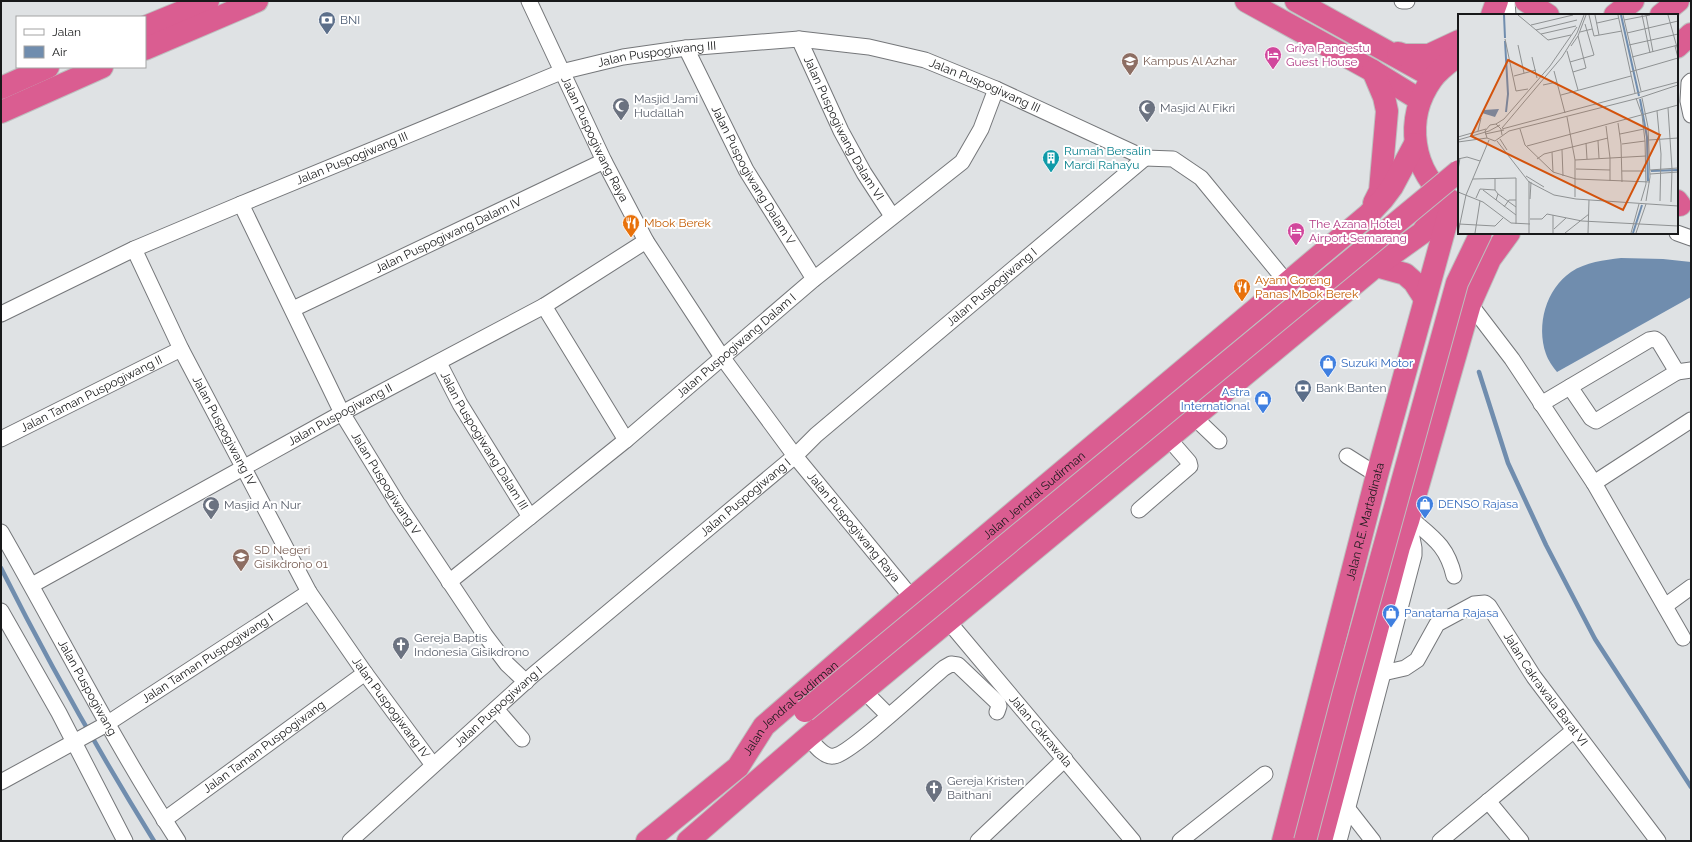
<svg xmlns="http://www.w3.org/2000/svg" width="1692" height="842" font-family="Raleway,sans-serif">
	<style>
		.water { fill: #708dae }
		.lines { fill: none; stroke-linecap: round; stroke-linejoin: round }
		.stream { stroke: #708dae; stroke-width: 4.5 }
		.minor-casing { stroke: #75777a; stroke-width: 17 }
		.highway-casing { stroke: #bebfbf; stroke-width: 24 }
		.minor { stroke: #fff; stroke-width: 15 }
		.highway { stroke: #da5d91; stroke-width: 22 }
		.highway-bridge-casing { stroke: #bebfbf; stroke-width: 24; stroke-linecap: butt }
		.highway-bridge { stroke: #da5d91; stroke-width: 22 }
		.labels { text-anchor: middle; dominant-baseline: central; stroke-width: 4; stroke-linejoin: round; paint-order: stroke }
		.service-label { font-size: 12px; fill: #4e5e75; stroke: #fff; text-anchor: start }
		.hotel-label { font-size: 12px; fill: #b23c85; stroke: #fff; text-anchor: start }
		.street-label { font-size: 12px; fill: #18191a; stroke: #fff }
		.education-label { font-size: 12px; fill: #785e54; stroke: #fff; text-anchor: start }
		.worship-label { font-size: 12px; fill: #5b616d; stroke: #fff; text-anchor: start }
		.culture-label { font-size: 12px; fill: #0d838f; stroke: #fff; text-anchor: start }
		.food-label { font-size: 12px; fill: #c56008; stroke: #fff; text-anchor: start }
		.shop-label { font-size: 12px; fill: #366cbe; stroke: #fff; text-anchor: start }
		.inset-river { fill: none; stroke: #708dae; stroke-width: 2 }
		.inset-road { fill: none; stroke: #8f9293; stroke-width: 1 }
		.view { fill: #d3530d; fill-opacity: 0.15; stroke: #d3530d; stroke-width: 2 }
		.inset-edge { fill: none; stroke: #18191a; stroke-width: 2 }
	</style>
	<rect width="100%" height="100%" fill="#dfe2e4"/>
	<!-- water -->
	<path class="water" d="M1621 258 1663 259 1691 262V297L1557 372C1553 367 1548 360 1546 354 1536 325 1546 289 1571 272 1586 262 1604 260 1621 258Z"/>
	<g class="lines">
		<!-- stream -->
		<path class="stream" d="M1479 372 1508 463 1546 545 1595 639 1691 787
			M1 568C48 662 99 752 154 841"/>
		<!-- minor casing -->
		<g class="minor-casing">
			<g id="minor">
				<path id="s1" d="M529 1 604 161 646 241 722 357 795 456 912 598"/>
				<path d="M1402 1H1407"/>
				<path d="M1507 1 1508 15"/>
				<path id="s2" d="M799 39 841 131 864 173 892 216"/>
				<path id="s3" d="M686 48 746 170 814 279"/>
				<path d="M1691 81 1689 83 1688 101 1691 115"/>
				<path id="s4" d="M241 204 342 413 397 503 485 635 507 664 526 682"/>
				<path d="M1677 233 1691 238"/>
				<path id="s5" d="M134 249 181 349 309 592 365 673 433 765"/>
				<path d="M1470 304 1512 359 1594 483 1683 638"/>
				<path d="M544 306 626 440"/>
				<path id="s6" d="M293 309 604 161"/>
				<path id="s7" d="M1 314 134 249 241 204 561 72 623 57 686 48 799 39 869 47 925 60 996 89 1145 158 1173 159 1201 178 1293 290"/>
				<path id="s8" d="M439 363 460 404 530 517"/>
				<path d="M1570 387 1591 418 1596 421 1677 372"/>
				<path d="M1541 404 1649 340 1655 339 1659 342 1677 372 1691 370"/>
				<path d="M1195 418 1219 441"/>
				<path id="s9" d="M1 439 181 349"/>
				<path d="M1347 456 1377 475"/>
				<path d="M1594 483 1691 420"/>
				<path d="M1139 510 1190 466 1189 462 1169 439"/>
				<path d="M1409 517C1432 537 1447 545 1454 576"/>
				<path id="s10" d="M1 532C60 635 113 741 178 841"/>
				<path id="s11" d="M449 582 626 440 814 279 962 162 981 129 996 89"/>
				<path id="s12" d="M32 585 342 413 544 306 646 241"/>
				<path d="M1665 606 1691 587"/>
				<path d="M1 611 59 713 125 841"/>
				<path id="s13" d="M948 621 1133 841"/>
				<path id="s14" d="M1383 673 1405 668 1417 660 1437 624 1474 604 1485 603 1489 606 1534 677 1658 841"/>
				<path d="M864 691 888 715"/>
				<path d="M496 709 522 739"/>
				<path d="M808 737C814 744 824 758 834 756 849 755 927 682 944 668L951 664 958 665 998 703 999 706 997 712"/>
				<path id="s15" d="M1 782 105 725 309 592"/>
				<path d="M1488 801 1521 841"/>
				<path d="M1348 809 1373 841"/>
				<path id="s16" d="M164 820 365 673"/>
				<path id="s17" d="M350 841 533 675 795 456 816 435 1145 158"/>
				<path d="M978 841 1065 759"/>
				<path d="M1180 841 1265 774"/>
				<path d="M1339 841 1414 555V548L1409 522"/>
				<path d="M1440 841 1573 731"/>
			</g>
		</g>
		<!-- highway casing -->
		<g class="highway-casing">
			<g id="highway">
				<path d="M1246 1 1373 71 1420 100"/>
				<path d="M1296 1 1433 77"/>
				<path d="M1526 1 1548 15"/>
				<path d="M1492 15 1497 1"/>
				<path d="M1615 15 1633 1"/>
				<path d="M1661 15 1678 1"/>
				<path d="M145 27 208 1"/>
				<path d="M1677 47 1691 34"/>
				<path d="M145 49 257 1"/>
				<path d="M1398 53 1404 55H1429L1459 41"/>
				<path d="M1373 71 1384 97 1387 111 1380 191 1374 203"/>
				<path d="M1 88 48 67"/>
				<path d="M1 112 102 67"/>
				<path d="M1451 201C1411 173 1404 118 1432 79 1438 71 1447 64 1455 58L1459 56"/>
				<path d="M1677 201 1680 205"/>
				<path d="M1376 266 1405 274 1414 282 1425 299"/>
				<path id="s18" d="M647 841 738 767 764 726 912 598 1368 215 1383 199 1392 187 1415 144"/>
				<path d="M688 841 808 737 1376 266 1422 233 1446 198"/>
				<path id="s19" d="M1283 841 1377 475 1452 202"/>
				<path d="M1321 841 1399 547 1408 521 1470 304 1490 259 1509 233"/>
			</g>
		</g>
		<!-- minor -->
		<use href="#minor" class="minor"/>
		<!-- highway -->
		<use href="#highway" class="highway"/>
		<!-- highway-bridge casing -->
		<g class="highway-bridge-casing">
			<path id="highway-bridge" d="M805 711 1459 171
				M1305 841 1344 692 1457 283 1481 233"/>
		</g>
		<!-- highway-bridge -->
		<use href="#highway-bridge" class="highway-bridge"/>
	</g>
	<!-- icons -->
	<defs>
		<g id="bank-pin" transform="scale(0.9)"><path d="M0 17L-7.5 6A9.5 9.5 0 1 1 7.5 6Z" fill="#5c6f8a" stroke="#fff"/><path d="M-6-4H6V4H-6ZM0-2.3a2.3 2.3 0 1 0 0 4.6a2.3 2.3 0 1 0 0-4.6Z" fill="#fff"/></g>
		<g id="hotel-pin" transform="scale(0.9)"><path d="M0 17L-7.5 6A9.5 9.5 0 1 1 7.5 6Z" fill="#d1479c" stroke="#fff"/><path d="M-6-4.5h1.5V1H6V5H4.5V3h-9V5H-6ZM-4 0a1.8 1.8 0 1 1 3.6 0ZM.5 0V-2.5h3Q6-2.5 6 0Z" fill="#fff"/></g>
		<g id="school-pin" transform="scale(0.9)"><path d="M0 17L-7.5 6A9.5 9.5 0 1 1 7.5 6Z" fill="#8d6e63" stroke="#fff"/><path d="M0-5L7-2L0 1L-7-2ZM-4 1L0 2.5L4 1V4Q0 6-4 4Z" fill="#fff"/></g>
		<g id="mosque-pin" transform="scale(0.9)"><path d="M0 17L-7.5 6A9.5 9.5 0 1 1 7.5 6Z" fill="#6b7280" stroke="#fff"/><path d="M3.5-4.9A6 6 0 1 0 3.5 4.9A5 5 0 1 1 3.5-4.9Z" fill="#fff"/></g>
		<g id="building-pin" transform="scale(0.9)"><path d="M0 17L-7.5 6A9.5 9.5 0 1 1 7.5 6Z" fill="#0f9aa8" stroke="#fff"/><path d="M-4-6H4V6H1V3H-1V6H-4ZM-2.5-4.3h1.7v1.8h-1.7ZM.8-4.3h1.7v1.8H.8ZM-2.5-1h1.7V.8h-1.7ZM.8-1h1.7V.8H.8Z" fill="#fff"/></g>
		<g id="restaurant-pin" transform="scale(0.9)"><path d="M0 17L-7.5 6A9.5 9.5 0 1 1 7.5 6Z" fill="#e8710a" stroke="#fff"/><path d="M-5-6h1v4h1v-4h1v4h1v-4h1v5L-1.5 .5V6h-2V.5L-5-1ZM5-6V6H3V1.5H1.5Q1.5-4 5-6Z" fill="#fff"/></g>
		<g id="shop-pin" transform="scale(0.9)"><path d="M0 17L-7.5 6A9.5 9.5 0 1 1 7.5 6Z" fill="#3f7fe0" stroke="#fff"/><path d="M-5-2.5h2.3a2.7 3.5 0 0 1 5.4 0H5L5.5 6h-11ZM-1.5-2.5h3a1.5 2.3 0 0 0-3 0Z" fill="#fff"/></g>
		<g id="church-pin" transform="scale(0.9)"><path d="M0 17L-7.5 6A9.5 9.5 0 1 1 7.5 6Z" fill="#6b7280" stroke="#fff"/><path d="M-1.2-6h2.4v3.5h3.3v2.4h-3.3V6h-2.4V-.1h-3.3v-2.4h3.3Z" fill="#fff"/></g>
	</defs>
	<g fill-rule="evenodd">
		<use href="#bank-pin" x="327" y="20"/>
		<use href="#hotel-pin" x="1273" y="55"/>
		<use href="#school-pin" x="1130" y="61"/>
		<use href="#mosque-pin" x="621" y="106"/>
		<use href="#mosque-pin" x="1147" y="108"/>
		<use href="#building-pin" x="1051" y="158"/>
		<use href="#restaurant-pin" x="631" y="223"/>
		<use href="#hotel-pin" x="1296" y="231"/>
		<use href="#restaurant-pin" x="1242" y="287"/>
		<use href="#shop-pin" x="1328" y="363"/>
		<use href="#bank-pin" x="1303" y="388"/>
		<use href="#shop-pin" x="1263" y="399"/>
		<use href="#shop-pin" x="1425" y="504"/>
		<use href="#mosque-pin" x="211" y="505"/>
		<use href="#school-pin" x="241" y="557"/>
		<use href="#shop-pin" x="1391" y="613"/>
		<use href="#church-pin" x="401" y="645"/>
		<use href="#church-pin" x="934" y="788"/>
	</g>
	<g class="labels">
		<!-- service labels -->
		<g class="service-label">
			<text x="340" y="20">BNI</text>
			<text x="1316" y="388">Bank Banten</text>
		</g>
		<!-- hotel labels -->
		<g class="hotel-label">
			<text x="1286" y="48">Griya Pangestu<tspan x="1286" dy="14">Guest House</tspan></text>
			<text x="1309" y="224">The Azana Hotel<tspan x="1309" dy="14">Airport Semarang</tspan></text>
		</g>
		<!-- street labels -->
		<g class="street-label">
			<text stroke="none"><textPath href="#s7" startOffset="708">Jalan Puspogiwang III</textPath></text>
			<text stroke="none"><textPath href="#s7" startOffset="1044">Jalan Puspogiwang III</textPath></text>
			<text stroke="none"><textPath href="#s2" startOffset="100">Jalan Puspogiwang Dalam VI</textPath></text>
			<text stroke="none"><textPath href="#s1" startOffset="153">Jalan Puspogiwang Raya</textPath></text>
			<text stroke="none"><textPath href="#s7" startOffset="384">Jalan Puspogiwang III</textPath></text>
			<text stroke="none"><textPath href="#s3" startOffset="144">Jalan Puspogiwang Dalam V</textPath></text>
			<text stroke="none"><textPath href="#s6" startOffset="172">Jalan Puspogiwang Dalam IV</textPath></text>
			<text stroke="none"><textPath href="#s17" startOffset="848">Jalan Puspogiwang I</textPath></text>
			<text stroke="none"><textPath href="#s11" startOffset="372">Jalan Puspogiwang Dalam I</textPath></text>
			<text stroke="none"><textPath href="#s9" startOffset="101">Jalan Taman Puspogiwang II</textPath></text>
			<text stroke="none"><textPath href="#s12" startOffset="352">Jalan Puspogiwang II</textPath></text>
			<text stroke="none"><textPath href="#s5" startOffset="203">Jalan Puspogiwang IV</textPath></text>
			<text stroke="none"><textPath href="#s8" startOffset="90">Jalan Puspogiwang Dalam III</textPath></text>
			<text stroke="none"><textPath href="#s4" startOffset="315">Jalan Puspogiwang V</textPath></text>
			<text stroke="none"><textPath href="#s18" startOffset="521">Jalan Jendral Sudirman</textPath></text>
			<text stroke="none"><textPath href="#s17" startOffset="524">Jalan Puspogiwang I</textPath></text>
			<text stroke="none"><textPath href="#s19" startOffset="330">Jalan R.E. Martadinata</textPath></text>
			<text stroke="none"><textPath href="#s1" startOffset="621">Jalan Puspogiwang Raya</textPath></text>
			<text stroke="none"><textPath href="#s15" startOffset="241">Jalan Taman Puspogiwang I</textPath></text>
			<text stroke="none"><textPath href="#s10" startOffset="178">Jalan Puspogiwang</textPath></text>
			<text stroke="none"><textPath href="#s14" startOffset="237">Jalan Cakrawala Barat VI</textPath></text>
			<text stroke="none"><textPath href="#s17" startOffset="200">Jalan Puspogiwang I</textPath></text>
			<text stroke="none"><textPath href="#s5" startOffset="527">Jalan Puspogiwang IV</textPath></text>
			<text stroke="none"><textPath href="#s18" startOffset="197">Jalan Jendral Sudirman</textPath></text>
			<text stroke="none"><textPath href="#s13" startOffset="144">Jalan Cakrawala</textPath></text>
			<text stroke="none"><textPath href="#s16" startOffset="124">Jalan Taman Puspogiwang</textPath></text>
		</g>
		<!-- education labels -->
		<g class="education-label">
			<text x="1143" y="61">Kampus Al Azhar</text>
			<text x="254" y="550">SD Negeri<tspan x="254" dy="14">Gisikdrono 01</tspan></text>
		</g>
		<!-- worship labels -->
		<g class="worship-label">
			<text x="634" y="99">Masjid Jami<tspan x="634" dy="14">Hudallah</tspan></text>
			<text x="1160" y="108">Masjid Al Fikri</text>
			<text x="224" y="505">Masjid An Nur</text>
			<text x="414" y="638">Gereja Baptis<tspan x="414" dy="14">Indonesia Gisikdrono</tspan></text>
			<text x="947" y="781">Gereja Kristen<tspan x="947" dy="14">Baithani</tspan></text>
		</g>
		<!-- culture labels -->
		<g class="culture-label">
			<text x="1064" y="151">Rumah Bersalin<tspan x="1064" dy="14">Mardi Rahayu</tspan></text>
		</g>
		<!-- food labels -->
		<g class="food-label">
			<text x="644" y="223">Mbok Berek</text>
			<text x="1255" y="280">Ayam Goreng<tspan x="1255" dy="14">Panas Mbok Berek</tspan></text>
		</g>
		<!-- shop labels -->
		<g class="shop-label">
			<text x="1341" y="363">Suzuki Motor</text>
			<text x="1250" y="392" text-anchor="end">Astra<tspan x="1250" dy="14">International</tspan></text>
			<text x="1438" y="504">DENSO Rajasa</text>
			<text x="1404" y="613">Panatama Rajasa</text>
		</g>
	</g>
	<!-- overview -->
	<g transform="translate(1458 14)">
		<rect width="220" height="220" fill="#dfe2e4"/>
		<path d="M41 95 37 103 24 99 26 96Z" fill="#708dae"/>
		<path class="inset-river" d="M46 1 47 24M163 1 181 82M47 27 50 80 48 98M182 85 189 123 190 167M193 157 220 156M175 219 184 191"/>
		<path class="inset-road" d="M60 1 90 26 113 21M131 1 136 22 164 17M137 1 141 21M160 1 177 79M165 1 183 77M184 1 192 39M188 1 195 38M210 1 220 37M166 6 192 1M139 9 161 4M73 11 115 1M78 16 119 6M122 18 134 15M169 19 220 7M83 20 118 12M47 25 58 77 70 75M60 31 66 59M171 31 220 20M113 32 120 22 128 1M217 32 220 44M109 37 120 76M74 43 79 64M174 43 220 31M112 48 136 41 127 10M96 57 107 99M115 58 128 54 120 22M172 58 220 44M56 62 78 56M85 71 99 68M103 81 173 62M178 84 184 101 187 127 188 170 183 187M184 84 190 113 192 163 188 187M210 94 214 155 213 188M199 97 203 140 202 187M109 103 117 146V183M160 109 163 130 164 168M38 110 46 105 92 52 119 13M148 112 152 144V167M44 114 104 43 119 19 126 1M44 115 220 68M62 115 67 131 95 158 118 165 192 168M20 117 23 104M27 120 46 116M162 120 186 115M44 121 43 115 38 110 32 111 27 117 29 124 37 127 51 117 181 84 220 71M0 123 28 115M42 125 49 136M0 126 31 117 42 111M191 126 220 124M39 127 71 168 96 181 118 185 220 192M140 127 141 144M0 128 29 124M128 129 129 145M164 130 187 127M69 132 220 91M104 136 105 162M94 138 95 158M0 145 9 143 22 147M79 145 86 140 150 124M117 146 188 142M118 155 152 156M0 156 2 144M192 156 220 154M164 157H188M192 160 220 158M68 162 86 173M15 165 58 164V210M37 165V176L40 180 38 186M25 176 58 201M0 178 25 188 53 209 72 210M40 180 58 193M18 184 22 175 37 176M72 185 73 168M46 193 51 186H58M72 205H84L89 200 124 207 220 212M1 210 37 212 45 204M96 215 108 204M0 219 8 181 31 126M17 219 22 187M71 219V167M95 219V201M107 219 131 200M130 219 131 186M173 219 181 190M178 219 188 190"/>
		<path class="view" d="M50 46 202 121 165 196 13 122Z"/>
		<rect width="220" height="220" class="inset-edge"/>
	</g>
	<!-- border -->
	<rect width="1692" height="842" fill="none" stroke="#18191a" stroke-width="4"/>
	<!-- legend -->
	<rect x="16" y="16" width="130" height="52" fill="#ffffff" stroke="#a3a3a3"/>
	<rect x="24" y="29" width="20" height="6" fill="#ffffff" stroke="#a3a3a3"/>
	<text x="52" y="36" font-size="12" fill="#18191a">Jalan</text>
	<rect x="24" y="46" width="20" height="12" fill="#708dae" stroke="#a3a3a3"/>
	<text x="52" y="56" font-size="12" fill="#18191a">Air</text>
</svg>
